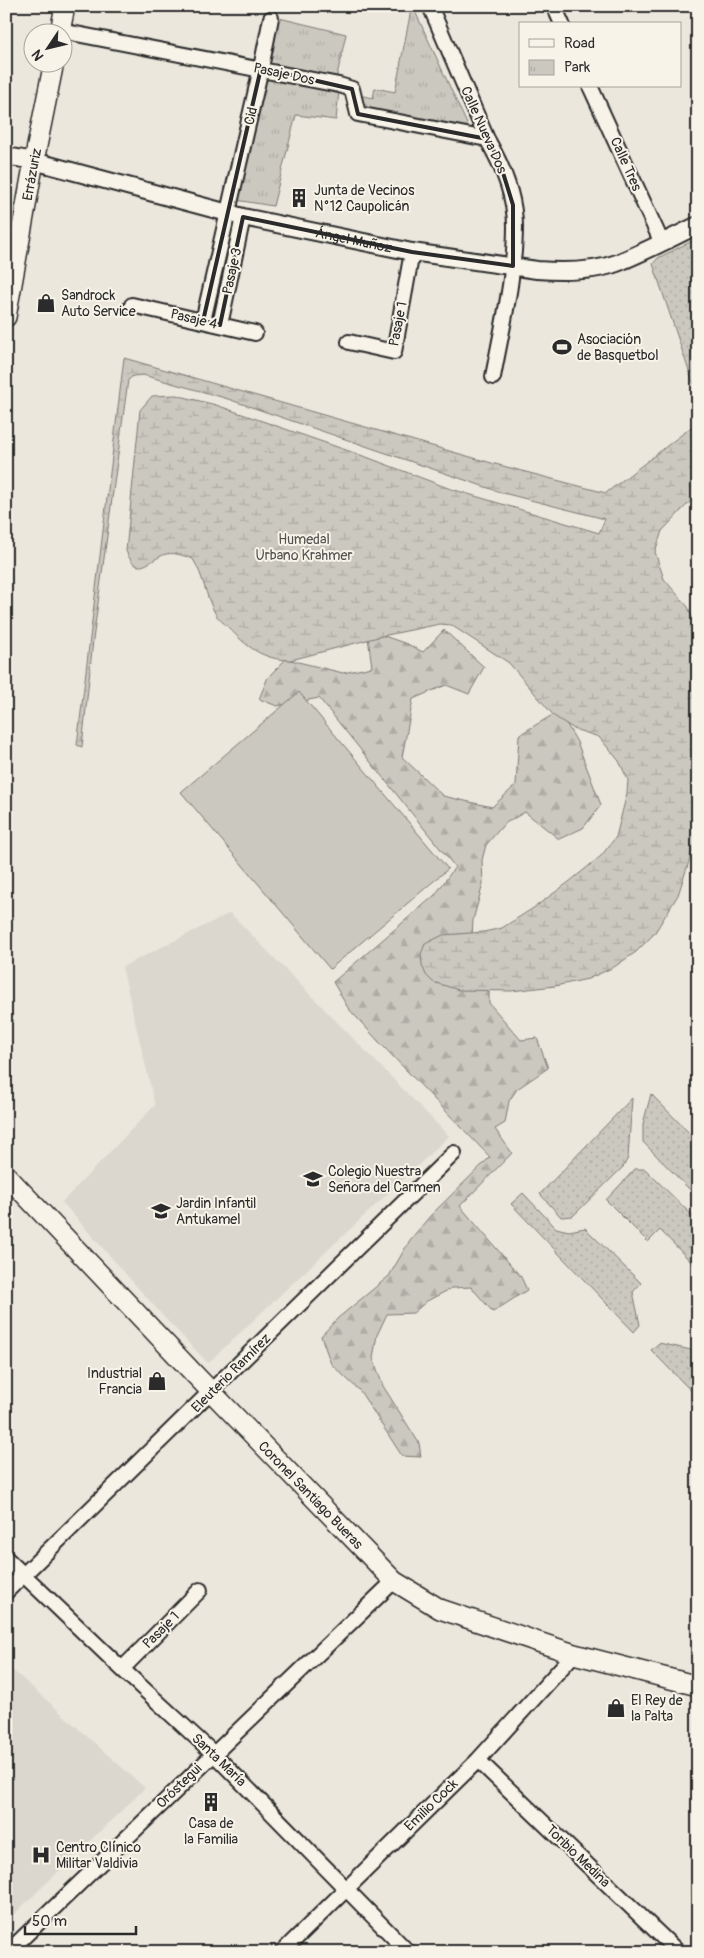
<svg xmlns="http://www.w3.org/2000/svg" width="704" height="1958" font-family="Pangolin,sans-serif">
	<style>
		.built { fill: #dbd7ce }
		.grass { fill: url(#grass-dots); stroke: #7b7a75 }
		.forest { fill: url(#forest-firs); stroke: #7b7a75 }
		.wetland { fill: url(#wetland-marsh); stroke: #7b7a75 }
		.park { fill: url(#park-tufts); stroke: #7b7a75 }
		.pitch { fill: #cbc8bf; stroke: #7b7a75 }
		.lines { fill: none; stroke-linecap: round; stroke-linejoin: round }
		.minor-casing { stroke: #2b2b2b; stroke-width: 18 }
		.tertiary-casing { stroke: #2b2b2b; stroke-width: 20 }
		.secondary-casing { stroke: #2b2b2b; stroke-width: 22 }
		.minor { stroke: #f7f3e8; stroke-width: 14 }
		.tertiary { stroke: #f7f3e8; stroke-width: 16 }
		.secondary { stroke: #f7f3e8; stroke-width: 19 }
		.marked { fill: none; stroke: #2b2b2b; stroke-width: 4; stroke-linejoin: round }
		.labels { text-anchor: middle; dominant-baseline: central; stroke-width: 4; stroke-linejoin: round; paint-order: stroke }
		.street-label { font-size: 14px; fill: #2b2b2b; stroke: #f7f3e8 }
		.poi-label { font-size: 14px; fill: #2b2b2b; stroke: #f7f3e8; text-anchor: start }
		.park-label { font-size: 14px; fill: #535250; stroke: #f7f3e8 }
	</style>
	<defs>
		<pattern id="grass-dots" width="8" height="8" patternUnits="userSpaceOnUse" patternTransform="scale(1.25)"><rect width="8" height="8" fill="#cbc8bf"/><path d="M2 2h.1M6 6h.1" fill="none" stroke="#aeaca4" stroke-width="1.8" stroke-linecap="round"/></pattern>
		<pattern id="forest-firs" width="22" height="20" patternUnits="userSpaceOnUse" patternTransform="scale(1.25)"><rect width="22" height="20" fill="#cbc8bf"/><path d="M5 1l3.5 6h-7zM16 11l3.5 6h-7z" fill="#aeaca4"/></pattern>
		<pattern id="wetland-marsh" width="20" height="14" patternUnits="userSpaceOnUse" patternTransform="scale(1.25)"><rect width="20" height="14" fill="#cbc8bf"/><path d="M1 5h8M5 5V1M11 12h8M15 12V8" fill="none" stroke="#aeaca4"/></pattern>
		<pattern id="park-tufts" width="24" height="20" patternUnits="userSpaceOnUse" patternTransform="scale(1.25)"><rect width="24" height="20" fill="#cbc8bf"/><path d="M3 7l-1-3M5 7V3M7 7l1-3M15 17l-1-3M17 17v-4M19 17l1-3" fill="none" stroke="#aeaca4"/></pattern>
	</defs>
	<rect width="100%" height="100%" fill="#ebe7dd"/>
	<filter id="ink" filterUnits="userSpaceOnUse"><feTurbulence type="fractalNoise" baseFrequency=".02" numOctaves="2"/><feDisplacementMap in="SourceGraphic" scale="10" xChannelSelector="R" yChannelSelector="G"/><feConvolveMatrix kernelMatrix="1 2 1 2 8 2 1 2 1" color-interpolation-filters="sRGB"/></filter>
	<g filter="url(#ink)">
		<!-- built -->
		<path class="built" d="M230 913 449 1136 208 1363 163 1316 62 1202 155 1105 122 967Z
			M6 1664 145 1788 6 1922Z"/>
		<!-- grass -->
		<path class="grass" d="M698 238V392L692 380 653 264 658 258Z
			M651 1094 698 1142V1198L643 1142V1124Z
			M632 1098 628 1158 623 1167 573 1216 561 1217 540 1194Z
			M635 1169H645L698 1221V1269L660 1230 648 1242 606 1200Z
			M523 1193 556 1228 569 1231 585 1228 641 1283 633 1292 640 1325 634 1332 511 1204Z
			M659 1343 691 1350 698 1344V1398L651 1350Z"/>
		<!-- forest -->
		<path class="forest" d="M367 630 407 644 423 652 444 630 484 667 469 694 446 685 413 699 402 757 443 796 492 807 516 785 519 735 559 711 577 742 601 805 583 828 559 839 525 812 504 824 486 845 482 860 483 884 473 920 472 937 489 976V1003L521 1040 537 1038 548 1068 517 1089 509 1101 505 1123 495 1129 512 1153 460 1206 521 1277 527 1290 493 1312 471 1287 452 1288 427 1301 413 1313 387 1314 377 1335 373 1358 383 1386 419 1443 421 1457 402 1456 360 1391 331 1364 321 1336 338 1318 389 1276 410 1240 430 1216 490 1157 380 1043 348 1008 333 982 435 895 455 867 319 698 277 706 259 699 268 677 286 659 343 673 372 667Z"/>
		<!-- wetland -->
		<path class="wetland" d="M124 358 495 464 606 493 698 422V493L662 531 655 552 664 579 688 607 698 630V834L678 895 654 934 636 952 614 967 588 979 555 986 511 991 459 990 433 982 426 975 422 965 421 954 425 944 443 935 484 932 502 928 535 907 569 882 601 856 616 837 627 793 628 780 619 761 599 737 574 729 554 716 509 663 451 625 440 624 382 636 291 660C263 660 247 647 228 627 224 623 218 619 215 613 205 595 204 577 193 559 184 556 173 551 163 555 146 563 137 577 126 551L140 410 152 396 176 395 216 405 369 458 448 488 599 533 605 519 503 493 225 398 143 375 133 376 128 380 93 640 82 747 77 745Z"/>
		<!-- park -->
		<path class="park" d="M414 9 467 124 463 130 363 112 360 98 364 96 373 98 375 88 395 92 411 10Z
			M275 17 346 34 336 80 266 64Z
			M263 76 339 91 336 120 296 115 273 206 236 200Z"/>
		<!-- pitch -->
		<path class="pitch" d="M299 692 448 869 330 969 181 792Z"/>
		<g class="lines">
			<!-- minor casing -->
			<g class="minor-casing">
				<path id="minor" d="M430 6 487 139C502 165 515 196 515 226 515 276 502 328 493 377
					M554 6 562 24
					M61 31 339 85 352 89 358 114 487 139
					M590 86 662 243
					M132 305 255 333
					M203 321 261 68 271 18
					M220 325 243 217
					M349 342 394 352 412 252
					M6 1558 122 1669 213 1753 408 1952
					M6 1592 454 1153
					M122 1669 200 1590
					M478 1760 678 1952
					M8 1952 394 1581
					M282 1952 478 1760 574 1654"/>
			</g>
			<!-- tertiary casing -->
			<g class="tertiary-casing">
				<g id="tertiary">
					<path id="s1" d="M6 156 34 161 243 217 412 252 537 270C563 272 593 272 617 263 645 252 671 238 698 225"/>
				</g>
			</g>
			<!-- secondary casing -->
			<g class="secondary-casing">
				<g id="secondary">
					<path d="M60 32 65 6"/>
					<path id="s2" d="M6 317 34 161 54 62"/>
					<path id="s3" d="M6 1175 199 1379 394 1581 440 1609 574 1654 698 1686"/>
				</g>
			</g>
			<!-- minor -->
			<use href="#minor" class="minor"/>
			<!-- tertiary -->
			<use href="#tertiary" class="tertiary"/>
			<!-- secondary -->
			<use href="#secondary" class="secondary"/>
		</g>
	</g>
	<!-- marked area -->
	<path class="marked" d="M261 68 352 89 358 114 487 139 499 160 513 205V266L412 252 243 217 220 325 203 321Z"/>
	<!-- icons -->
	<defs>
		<g id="building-bare" transform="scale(1.5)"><path d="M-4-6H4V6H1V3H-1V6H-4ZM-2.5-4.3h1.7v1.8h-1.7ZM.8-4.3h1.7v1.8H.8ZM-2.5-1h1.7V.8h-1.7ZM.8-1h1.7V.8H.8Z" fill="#2b2b2b" stroke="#f7f3e8" stroke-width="2.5" paint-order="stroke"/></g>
		<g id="shop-bare" transform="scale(1.5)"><path d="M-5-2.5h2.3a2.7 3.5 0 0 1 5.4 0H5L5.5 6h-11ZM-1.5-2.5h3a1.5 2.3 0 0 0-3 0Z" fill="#2b2b2b" stroke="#f7f3e8" stroke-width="2.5" paint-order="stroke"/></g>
		<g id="stadium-bare" transform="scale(1.5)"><path d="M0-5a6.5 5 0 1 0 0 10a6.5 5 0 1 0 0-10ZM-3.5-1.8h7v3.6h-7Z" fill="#2b2b2b" stroke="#f7f3e8" stroke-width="2.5" paint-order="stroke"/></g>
		<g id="school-bare" transform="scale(1.5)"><path d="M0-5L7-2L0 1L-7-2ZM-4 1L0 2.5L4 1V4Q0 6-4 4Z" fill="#2b2b2b" stroke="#f7f3e8" stroke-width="2.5" paint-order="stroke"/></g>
		<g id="hospital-bare" transform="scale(1.5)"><path d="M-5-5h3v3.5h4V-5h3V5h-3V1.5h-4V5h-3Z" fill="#2b2b2b" stroke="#f7f3e8" stroke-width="2.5" paint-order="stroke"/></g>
	</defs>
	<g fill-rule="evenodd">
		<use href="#building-bare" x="299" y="198"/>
		<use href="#shop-bare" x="46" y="303"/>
		<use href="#stadium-bare" x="562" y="347"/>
		<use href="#school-bare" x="313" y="1179"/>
		<use href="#school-bare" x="161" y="1211"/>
		<use href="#shop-bare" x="157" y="1381"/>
		<use href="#shop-bare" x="616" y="1708"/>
		<use href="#building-bare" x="211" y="1802"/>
		<use href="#hospital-bare" x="41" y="1855"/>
	</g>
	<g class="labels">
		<!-- street labels -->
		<g class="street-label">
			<text transform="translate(284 74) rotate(12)">Pasaje Dos</text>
			<text transform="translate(251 116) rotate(-77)">Cid</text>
			<text transform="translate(484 130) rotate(66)">Calle Nueva Dos</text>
			<text transform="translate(626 164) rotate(66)">Calle Tres</text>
			<text stroke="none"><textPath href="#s2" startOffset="145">Errázuriz</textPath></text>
			<text stroke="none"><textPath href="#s1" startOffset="358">Ángel Muñoz</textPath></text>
			<text transform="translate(232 271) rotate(-78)">Pasaje 3</text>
			<text transform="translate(194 319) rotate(13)">Pasaje 4</text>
			<text transform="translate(398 324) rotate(-79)">Pasaje 1</text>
			<text transform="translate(231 1373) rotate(-45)">Eleuterio Ramírez</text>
			<text stroke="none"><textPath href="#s3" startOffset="442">Coronel Santiago Bueras</textPath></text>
			<text transform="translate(161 1630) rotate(-45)">Pasaje 1</text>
			<text transform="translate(219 1760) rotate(44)">Santa María</text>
			<text transform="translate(179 1786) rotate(-44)">Oróstegui</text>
			<text transform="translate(431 1805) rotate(-44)">Emilio Cock</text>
			<text transform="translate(578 1856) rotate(44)">Toribio Medina</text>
		</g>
		<!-- poi labels -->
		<g class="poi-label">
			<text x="314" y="190">Junta de Vecinos<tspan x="314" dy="16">N°12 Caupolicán</tspan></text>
			<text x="61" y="295">Sandrock<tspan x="61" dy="16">Auto Service</tspan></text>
			<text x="577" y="339">Asociación<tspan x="577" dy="16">de Basquetbol</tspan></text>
			<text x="328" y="1171">Colegio Nuestra<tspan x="328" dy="16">Señora del Carmen</tspan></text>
			<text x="176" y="1203">Jardin Infantil<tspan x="176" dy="16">Antukamel</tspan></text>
			<text x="142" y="1373" text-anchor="end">Industrial<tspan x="142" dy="16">Francia</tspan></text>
			<text x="631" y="1700">El Rey de<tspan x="631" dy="16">la Palta</tspan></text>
			<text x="211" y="1823" text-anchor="middle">Casa de<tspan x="211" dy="16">la Familia</tspan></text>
			<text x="56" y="1847">Centro Clínico<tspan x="56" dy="16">Militar Valdivia</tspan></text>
		</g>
		<!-- park labels -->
		<g class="park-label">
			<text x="304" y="539">Humedal<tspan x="304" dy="16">Urbano Krahmer</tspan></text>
		</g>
	</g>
	<!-- margin -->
	<rect width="704" height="1958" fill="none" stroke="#f7f3e8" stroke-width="25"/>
	<rect x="12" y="12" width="679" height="1933" fill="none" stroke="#2b2b2b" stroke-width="2" filter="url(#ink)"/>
	<!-- legend -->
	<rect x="519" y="22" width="162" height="65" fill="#f7f3e8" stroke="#a5a39c"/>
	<rect x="529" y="39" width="25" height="8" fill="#f7f3e8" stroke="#a5a39c"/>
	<text x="564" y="48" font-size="15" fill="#2b2b2b">Road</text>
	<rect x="529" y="60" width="25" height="15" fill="url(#park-tufts)" stroke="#a5a39c"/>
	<text x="564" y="72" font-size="15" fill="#2b2b2b">Park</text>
	<!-- north arrow -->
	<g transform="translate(48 48) rotate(235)"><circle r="24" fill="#f7f3e8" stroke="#a5a39c"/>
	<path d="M0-4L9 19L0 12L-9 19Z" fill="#2b2b2b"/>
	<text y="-8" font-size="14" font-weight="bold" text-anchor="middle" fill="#2b2b2b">N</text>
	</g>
	<!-- scale -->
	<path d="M25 1926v8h111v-8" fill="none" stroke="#2b2b2b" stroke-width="2.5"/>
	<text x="32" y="1926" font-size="15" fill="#2b2b2b" stroke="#f7f3e8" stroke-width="4" paint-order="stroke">50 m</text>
</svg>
